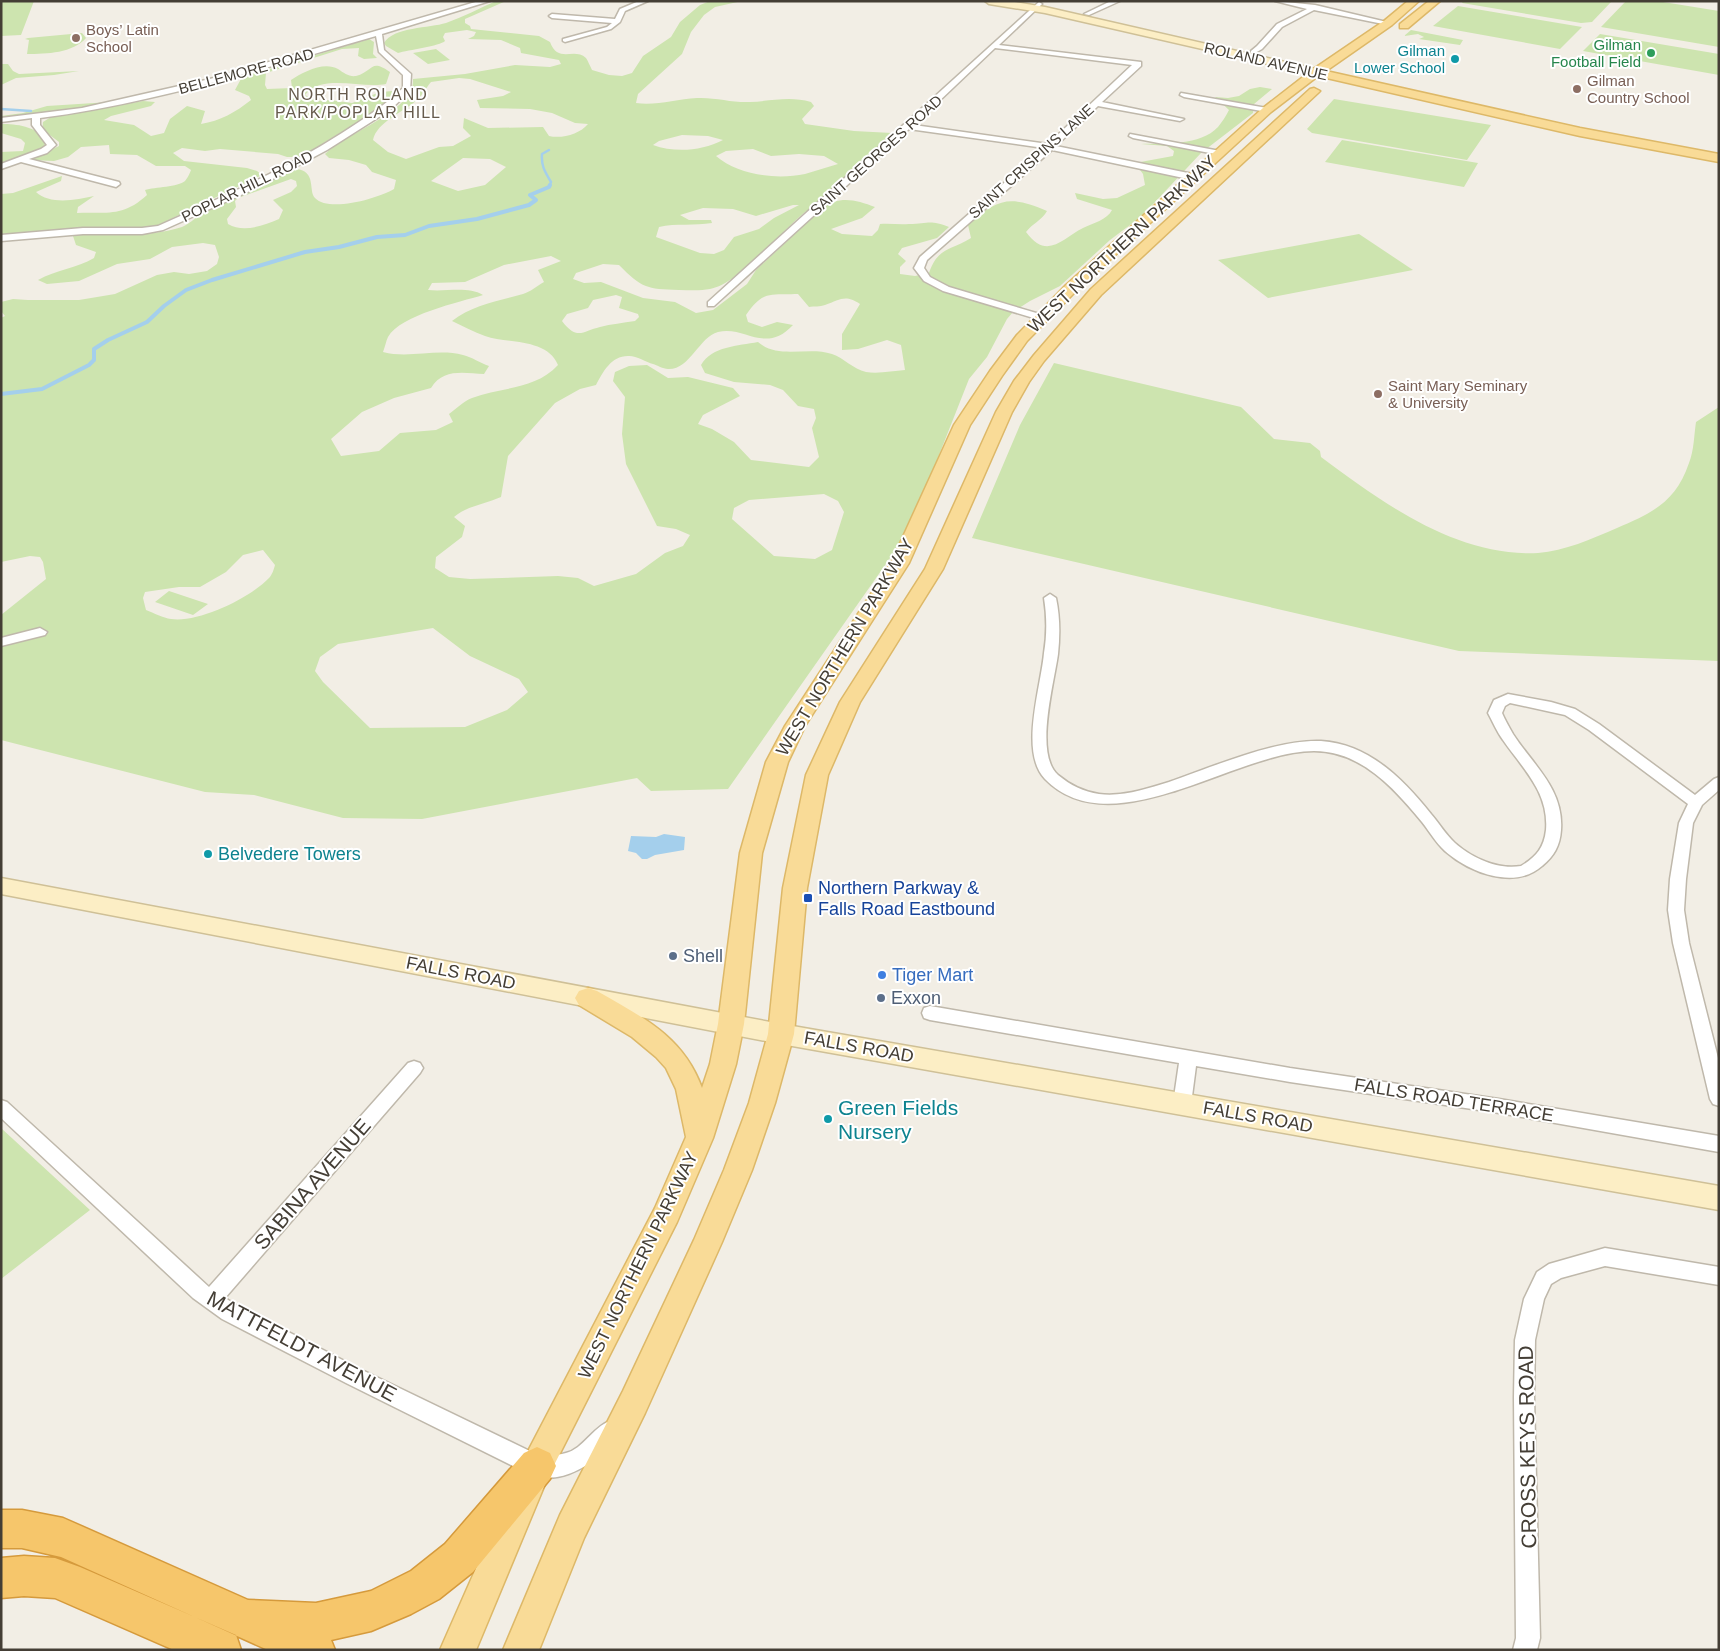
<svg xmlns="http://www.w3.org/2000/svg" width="1720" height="1651" font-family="Arial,sans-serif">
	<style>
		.green { fill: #cde4af; fill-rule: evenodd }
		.water { fill: #a4cfec }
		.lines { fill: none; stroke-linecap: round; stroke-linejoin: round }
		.stream-far1 { stroke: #a4cfec; stroke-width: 2.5 }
		.stream { stroke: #a4cfec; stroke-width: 4 }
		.street-casing { stroke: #bfb8ab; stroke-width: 3 }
		.secondary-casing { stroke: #cfc097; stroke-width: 3 }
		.primary-casing { stroke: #ddb868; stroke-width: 3 }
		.highway-casing { stroke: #d59a3c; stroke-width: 3 }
		.street { fill: #fff; fill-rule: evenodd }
		.secondary { fill: #fceec5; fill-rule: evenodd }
		.primary { fill: #f9db97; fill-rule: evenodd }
		.highway { fill: #f6c66b; fill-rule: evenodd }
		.education-dot { fill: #8d6e63; stroke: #fff; stroke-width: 2 }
		.leisure-dot { fill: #2e9e5b; stroke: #fff; stroke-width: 2 }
		.culture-dot { fill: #0f9aa8; stroke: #fff; stroke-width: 2 }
		.transit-dot { fill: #1a4fb4; stroke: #fff; stroke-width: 2 }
		.service-dot { fill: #5c6f8a; stroke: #fff; stroke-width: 2 }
		.shop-dot { fill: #3f7fe0; stroke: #fff; stroke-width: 2 }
		.labels { text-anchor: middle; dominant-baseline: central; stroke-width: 4; stroke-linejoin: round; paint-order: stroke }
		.far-education-label { font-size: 15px; fill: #785e54; stroke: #fff; text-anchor: start }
		.far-leisure-label { font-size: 15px; fill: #27864d; stroke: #fff; text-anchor: end }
		.far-culture-label { font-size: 15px; fill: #0d838f; stroke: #fff; text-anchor: end }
		.far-street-label { font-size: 15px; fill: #443e35; stroke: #fff }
		.far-neighbourhood-label { font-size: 16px; letter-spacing: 1px; fill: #665b4d; stroke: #fff }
		.street-label { font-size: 18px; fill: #443e35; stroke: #fff }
		.culture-label { font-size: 18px; fill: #0d838f; stroke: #fff; text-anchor: start }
		.transit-label { font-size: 18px; fill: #164399; stroke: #fff; text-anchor: start }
		.service-label { font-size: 18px; fill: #4e5e75; stroke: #fff; text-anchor: start }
		.shop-label { font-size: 18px; fill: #366cbe; stroke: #fff; text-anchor: start }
		.near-culture-label { font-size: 21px; fill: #0d838f; stroke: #fff; text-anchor: start }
		.near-street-label { font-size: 21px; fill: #443e35; stroke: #fff }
	</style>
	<rect width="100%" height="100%" fill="#f2eee5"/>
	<!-- green -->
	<path class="green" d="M1 1H34L21 35 1 36Z
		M496 1H506L465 19V23L470 26 471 29 539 36 550 42C558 64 574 47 586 58 588 61 590 66 592 70L609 75 622 76 632 73 643 56 671 37 680 22 700 5 710 1H742L715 7 704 15 691 32 682 54 638 94 636 103C656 106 676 99 697 98 715 97 733 103 750 102 771 101 790 96 811 102L814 106 802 119 805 124 854 131 892 133C869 155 846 177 823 198 814 206 804 212 796 220 775 239 737 284 710 289 700 291 689 290 679 290 646 289 642 288 619 265L603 264 576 273 573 279 584 283 601 282 643 298 675 302 696 313 713 310 747 284 756 270 823 208C839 195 857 200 875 207L862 218 831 229 842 234 872 236 878 230 880 224C890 223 899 225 909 224 928 224 929 219 949 227L937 238 902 248 898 254 906 261 900 267V274L915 276 929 273C938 247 950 251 971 238L968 225C998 198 1010 195 1047 211 1042 220 1032 224 1026 232 1047 261 1063 238 1083 228 1093 223 1107 220 1112 210L1077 199 1075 193 1103 199 1117 198 1145 185 1143 174 1135 163 1173 156 1174 151 1167 146 1141 144C1165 143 1200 146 1218 127 1222 122 1226 116 1229 110L1215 97 1228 98 1239 96 1250 89 1260 87 1272 89 1254 104 1253 113 1201 153 1142 216 1110 240 1060 286 1030 301 1013 312 1007 319 987 357 969 379 909 531 728 789 651 791 637 778 422 819 343 818 254 795 205 792 1 740V615L46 579 43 562 40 557 30 556 1 562V318L5 316 1 311V302L13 299 28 300H79L115 294 157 275 174 272 189 274 207 271 217 264 219 257 215 245 203 243 172 247 150 259 117 264 79 281 47 284 38 280C56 270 77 268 94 258L96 252 76 245 72 233C107 234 148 238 182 227 192 223 197 215 206 210 224 198 246 193 265 183 271 180 276 176 281 173 285 171 292 169 296 169 317 171 308 191 315 198 329 213 379 198 394 189L396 180 372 172 366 165 349 160 329 158 325 154C346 134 399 116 411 90 413 87 413 82 413 79L465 74 515 65 550 67 561 64 559 60 521 53 520 48 501 40 468 39 474 36 476 32 467 30 445 33 443 37 445 41C440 46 408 50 398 53L386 46 384 43C393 27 430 28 446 23 463 17 480 8 496 1ZM459 78 470 79 511 92 503 96 477 100 480 108 530 109 552 113 575 123 588 124C580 134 562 139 549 136L543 127 488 128 464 118 463 128 471 136 453 146 439 147 406 159 388 152 373 140C377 122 403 112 416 101 422 96 426 88 431 82ZM682 135 708 136 723 140C702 151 675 153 653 145L659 141ZM753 149 771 156 799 154 824 156 838 164C827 167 816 171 805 174 776 180 738 175 716 156L726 151ZM463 158 490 159 506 167 485 185 458 191 431 181ZM291 179 296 181 297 186 291 192 273 200 283 210 279 219C263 226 243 233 228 224L227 219 236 207 235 201 238 198ZM793 205H799L774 218 759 229 734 237 724 250 714 254 700 253 656 237 659 227C676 223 695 226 712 223L711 220H689L680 215 703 208 733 209 756 216ZM551 256 561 261 538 270 544 282C537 286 530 292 523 294 499 301 472 305 452 321 463 326 474 332 485 336 508 344 547 338 558 365 535 390 501 387 472 398 464 401 456 409 449 414L453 422 436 430 400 433 379 451 341 456 331 439 362 412 394 398 431 388C443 368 464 373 484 374L489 366C480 363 472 357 463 355 437 348 409 359 383 352 385 347 386 341 388 337 400 315 460 302 483 295 468 286 446 292 428 290L432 283 465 282 504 265ZM798 294 809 307C814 306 820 307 825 305 840 300 845 294 860 304L842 334V350L858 349 887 340 901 345 905 370C893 371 878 374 866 372 853 369 844 358 832 354 808 346 778 360 758 342 738 346 712 346 701 365L705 373 734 382 770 385 783 390 798 406 814 409 816 418 812 428 819 457 809 467 751 460 734 442 712 429 698 424 703 415 740 396 733 388 688 377 668 378 647 365 629 366 615 372 613 381 625 397 622 434 626 464 657 526 676 529 690 535 683 546 665 553 636 574 594 586 578 578 558 576 470 579 449 577 435 568 436 557 462 537 465 526 454 517C467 506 485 504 501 497L508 456 555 403 580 389 596 385C603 372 611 356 628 356 635 355 646 362 653 364 657 365 663 369 668 369 690 370 699 337 718 332 745 325 765 355 793 325L777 322 762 327 748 322 746 315C763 290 770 295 798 294ZM616 295 622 297 619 308 638 314 639 317 635 321C623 323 611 324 600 327 583 331 577 341 562 321L567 314 588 308 593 300ZM824 494 838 501 844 512 832 550 815 559 774 556 732 519 734 508 749 500ZM263 550 275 565C274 569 272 575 269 578 250 598 199 623 171 619 163 618 154 613 146 610L143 598 145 592 179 587H200L226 572 243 555ZM433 628 470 656 519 679 528 692 507 710 465 727 370 728 323 682 315 671 320 657 338 644Z
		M1463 1H1612L1592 22 1581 23 1462 3Z
		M1626 1H1657L1719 11V47L1601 27Z
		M1458 6 1582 27 1560 49 1433 26Z
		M1411 30 1463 40 1460 45 1419 39 1424 37 1418 34 1404 36Z
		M82 33 86 38C73 53 47 54 27 54L29 40 25 39 28 38Z
		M1600 34 1719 54V75L1583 51Z
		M369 39 374 42 373 54 377 58 364 59 358 56 359 48 342 49 266 73 265 85 267 89 292 88 291 80C303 72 324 61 338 69 344 73 349 77 356 76 374 71 370 58 390 72L386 84C361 89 322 73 305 95L317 101 330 100 352 103 380 92 393 91V95L380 109 325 142 311 152 302 157H287L278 154 220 149 205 151 182 148 173 153 184 161 247 168 257 171 262 175 154 227 1 235V194L13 193 62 176 61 181 36 192C50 205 76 200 94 196L78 207 77 213C108 212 123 217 147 195L145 190C155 187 178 187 185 181 187 179 190 173 191 170L185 166H156L137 155 110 154 109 145 81 147 68 157 54 161 30 160 59 146V142C52 136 41 132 43 122L51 117 143 101 155 102 151 106 111 116 104 120 134 125 151 136 164 133 170 119 187 106 205 111 201 124C220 121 236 112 251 100L249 96 235 90 242 77Z
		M436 49 450 60 428 64 413 53Z
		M1 64H8L13 71 19 74 79 71 54 75 16 78 1 85Z
		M1334 99 1491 125 1467 160 1312 133 1307 129Z
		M110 102 79 109 1 118V116L23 113 47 106Z
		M1 124C17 124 35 126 46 140L44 147 11 162 1 163V152L23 151 25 143 21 139 1 133Z
		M1342 140 1478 163 1464 187 1325 162Z
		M1359 234 1413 270 1268 298 1218 260Z
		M1054 363 1241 407 1274 439 1310 443 1320 451 1321 457C1383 503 1456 557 1538 553 1565 551 1591 539 1617 528 1652 513 1676 502 1689 463 1694 451 1694 435 1696 422L1719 407V661L1459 651 972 538 1020 425Z
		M169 591 208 604 193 615 155 602Z
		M1 1128 90 1210 1 1279Z"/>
	<!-- water -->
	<path class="water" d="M664 834 685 837 684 850 655 855 647 859H642L636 853 628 851 631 836 656 837Z"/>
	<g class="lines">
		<!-- stream-far1 -->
		<path class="stream-far1" d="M1 109 31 111
			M549 150 542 154C541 166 545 172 551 182L549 186"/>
		<!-- stream -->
		<path class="stream" d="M1 394 42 389 89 365 94 360V349L108 340 147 322 164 306 186 290 212 280 305 252 339 247 377 237 405 235 429 226 477 219 529 205 536 200 530 195 549 187 550 185"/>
		<!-- street casing -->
		<g class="street-casing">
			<path id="street" d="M479 1H490L382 34 384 50 411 74 410 91 390 110 327 150 252 190 163 230 142 234H83L1 241V235L83 228H142L158 226C221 198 284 170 342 133 364 119 384 106 403 88V75L379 52 376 36C265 68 154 103 40 118V125L56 145 47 153 29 159 119 182 120 184 116 187 21 162 1 169V164L41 149 47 145 32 125V118L1 122V118L82 108 210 79Z
				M639 1H648L625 11 620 22 611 29 565 42 563 41V39L607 27 612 23 552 18 549 16 552 14 615 19 620 9Z
				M1111 1H1120L1089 15 1084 14Z
				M1275 1 1315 5 1391 23 1388 25 1314 10 1282 27 1262 49 1255 53H1251V51L1257 46 1277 24 1307 9Z
				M1039 2 1042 4 1041 5 999 45 1141 62V66L1102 102 1184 119 1180 121 1098 106 1056 146 1193 174 1197 177 1193 180 1052 150 927 260 924 268 930 277 949 287 1043 315V319H1037L943 291 924 281 914 268 920 257 1044 148 909 129 714 306H708V302ZM995 48 1132 65 1048 144 914 125Z
				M1181 93 1267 108 1271 110 1267 112 1184 97 1180 95Z
				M1130 134 1220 151 1224 153 1220 155 1133 138 1129 136Z
				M1050 594 1056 598C1060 617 1060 635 1058 654 1054 684 1034 754 1058 775 1070 785 1084 792 1099 794 1123 797 1146 789 1169 782 1212 767 1276 739 1321 741 1369 744 1403 779 1431 814 1439 823 1446 835 1455 843 1472 858 1498 870 1521 866 1536 857 1544 848 1546 830 1549 792 1523 769 1503 740 1497 732 1493 722 1488 713L1494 700 1508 694 1551 702 1575 709 1599 724 1695 795 1714 779 1719 777V790L1702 805 1693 823 1686 879 1684 910 1689 943 1719 1062V1106L1713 1104 1710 1099 1673 943 1668 910 1670 879 1679 823 1688 804 1589 730 1565 715 1510 703 1505 706 1502 713C1505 720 1509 727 1513 734 1533 765 1564 789 1561 830 1560 846 1554 856 1542 866 1515 890 1470 873 1445 851 1436 843 1430 832 1422 822 1394 788 1361 751 1314 751 1236 751 1112 848 1045 779 1019 752 1041 687 1044 653 1047 635 1047 617 1044 598Z
				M40 628 47 632 45 635 1 646V638Z
				M930 1006 1290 1068 1499 1099 1719 1136V1152L1499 1113 1290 1082 1196 1066 1191 1104 1188 1109 1182 1111 1176 1109 1173 1104 1179 1063 930 1020 924 1018 922 1013 924 1008Z
				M414 1061 420 1063 423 1068 420 1073 225 1298 236 1305 360 1369 538 1455C547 1455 557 1456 566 1453 583 1449 593 1427 610 1421L618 1424 621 1431C617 1440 610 1445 603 1452 584 1470 556 1485 529 1474L346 1383 222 1319 193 1298 1 1118V1100L7 1102 209 1287 408 1063Z
				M1605 1248 1719 1267V1285L1605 1266 1561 1278 1551 1284 1544 1299 1535 1340 1534 1397 1540 1638 1537 1650H1513L1516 1638 1514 1397 1515 1340 1524 1299 1537 1272 1549 1264Z"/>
		</g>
		<!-- secondary casing -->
		<g class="secondary-casing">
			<path id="secondary" d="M985 1H1008L1045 7 1316 69 1321 72 1316 75 1045 13 989 4Z
				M1 878 781 1024 1719 1186V1210L781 1044 1 894Z"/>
		</g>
		<!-- primary casing -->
		<g class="primary-casing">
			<path id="primary" d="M1408 1H1419L1392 25 1326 71 1580 128 1719 154V162L1580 136 1318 76 1271 112 1076 291 1027 341 1002 376 970 425 909 563 805 726 788 762 762 853 744 1024 736 1064 713 1138 677 1222 548 1477 476 1650H440L526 1455 655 1208 686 1137 676 1089 666 1068 656 1057 632 1037 579 1005 575 998 579 991 588 988 597 991C642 1017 683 1036 702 1088L710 1064 718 1024 740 853 766 762 785 726 891 563 954 425 990 371 1017 335 1066 285 1263 108 1312 70 1384 21Z
				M1429 1H1440L1408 28H1400V24Z
				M1314 88 1320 91 1318 93 1101 295 1044 361 1029 382 1012 412 943 569 860 702 828 775 807 888 794 1034 775 1103 752 1170 722 1242 645 1413 584 1538 539 1650H503L560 1515 623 1391 694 1240 724 1170 749 1103 768 1034 783 888 806 775 840 702 925 569 996 412 1014 381 1034 355 1091 289 1310 89Z"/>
		</g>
		<!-- highway casing -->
		<g class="highway-casing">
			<path id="highway" d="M537 1447 550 1453 556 1466 550 1479 473 1572 439 1599 411 1614 371 1631 331 1640 335 1650H268L61 1557 22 1548H1V1510H22L63 1518 248 1600 316 1603 371 1591 411 1571 445 1544 524 1453Z
				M24 1556 55 1558 80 1567 236 1635 241 1650H174L55 1598 24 1596 1 1598V1558Z"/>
		</g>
		<!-- street -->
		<use href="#street" class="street"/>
		<!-- secondary -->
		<use href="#secondary" class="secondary"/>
		<!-- primary -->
		<use href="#primary" class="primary"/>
		<!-- highway -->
		<use href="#highway" class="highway"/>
	</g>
	<!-- markers -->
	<g class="education-dot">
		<circle cx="76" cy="38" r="5"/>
		<circle cx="1577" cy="89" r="5"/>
		<circle cx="1378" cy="394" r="5"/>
	</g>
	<circle class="leisure-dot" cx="1651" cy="53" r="5"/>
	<g class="culture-dot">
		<circle cx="1455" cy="59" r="5"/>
		<circle cx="208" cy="854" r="5"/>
		<circle cx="828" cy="1119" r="5"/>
	</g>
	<rect class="transit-dot" x="803" y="893" width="10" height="10" rx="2.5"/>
	<g class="service-dot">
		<circle cx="673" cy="956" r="5"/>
		<circle cx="881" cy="998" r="5"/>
	</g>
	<circle class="shop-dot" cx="882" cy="975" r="5"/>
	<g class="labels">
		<!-- far-education labels -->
		<g class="far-education-label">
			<text x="86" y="29">Boys’ Latin<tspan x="86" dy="17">School</tspan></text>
			<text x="1587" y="80">Gilman<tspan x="1587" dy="17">Country School</tspan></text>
			<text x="1388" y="385">Saint Mary Seminary<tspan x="1388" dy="17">&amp; University</tspan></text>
		</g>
		<!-- far-leisure labels -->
		<g class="far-leisure-label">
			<text x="1641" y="44">Gilman<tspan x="1641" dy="17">Football Field</tspan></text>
		</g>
		<!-- far-culture labels -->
		<g class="far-culture-label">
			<text x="1445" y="50">Gilman<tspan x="1445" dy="17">Lower School</tspan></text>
		</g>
		<!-- far-street labels -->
		<g class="far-street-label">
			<text transform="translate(1266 61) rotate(13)">ROLAND AVENUE</text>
			<text transform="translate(246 71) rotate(-15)">BELLEMORE ROAD</text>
			<text transform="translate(876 155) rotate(-42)">SAINT GEORGES ROAD</text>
			<text transform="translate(1031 161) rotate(-42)">SAINT CRISPINS LANE</text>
			<text transform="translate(247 186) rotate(-26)">POPLAR HILL ROAD</text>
		</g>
		<!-- far-neighbourhood labels -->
		<g class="far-neighbourhood-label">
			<text x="358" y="94">NORTH ROLAND<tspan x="358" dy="18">PARK/POPLAR HILL</tspan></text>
		</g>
		<!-- street labels -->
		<g class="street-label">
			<text transform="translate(1122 244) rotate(-43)">WEST NORTHERN PARKWAY</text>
			<text transform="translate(845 647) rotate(-59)">WEST NORTHERN PARKWAY</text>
			<text transform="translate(461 973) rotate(11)">FALLS ROAD</text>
			<text transform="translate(859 1047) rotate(10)">FALLS ROAD</text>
			<text transform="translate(1454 1100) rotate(9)">FALLS ROAD TERRACE</text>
			<text transform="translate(1258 1117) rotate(10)">FALLS ROAD</text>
			<text transform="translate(638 1265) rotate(-64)">WEST NORTHERN PARKWAY</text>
		</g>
		<!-- culture labels -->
		<g class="culture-label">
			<text x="218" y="854">Belvedere Towers</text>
		</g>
		<!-- transit labels -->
		<g class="transit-label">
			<text x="818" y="888">Northern Parkway &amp;<tspan x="818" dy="21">Falls Road Eastbound</tspan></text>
		</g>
		<!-- service labels -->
		<g class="service-label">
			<text x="683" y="956">Shell</text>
			<text x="891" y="998">Exxon</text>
		</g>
		<!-- shop labels -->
		<g class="shop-label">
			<text x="892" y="975">Tiger Mart</text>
		</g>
		<!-- near-culture labels -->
		<g class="near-culture-label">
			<text x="838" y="1107">Green Fields<tspan x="838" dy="24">Nursery</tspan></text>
		</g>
		<!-- near-street labels -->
		<g class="near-street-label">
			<text transform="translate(312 1184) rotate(-49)">SABINA AVENUE</text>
			<text transform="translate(302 1346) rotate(28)">MATTFELDT AVENUE</text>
			<text transform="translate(1527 1447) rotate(-91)">CROSS KEYS ROAD</text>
		</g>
	</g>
	<!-- border -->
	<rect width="1720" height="1651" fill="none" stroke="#443e35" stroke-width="5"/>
</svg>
